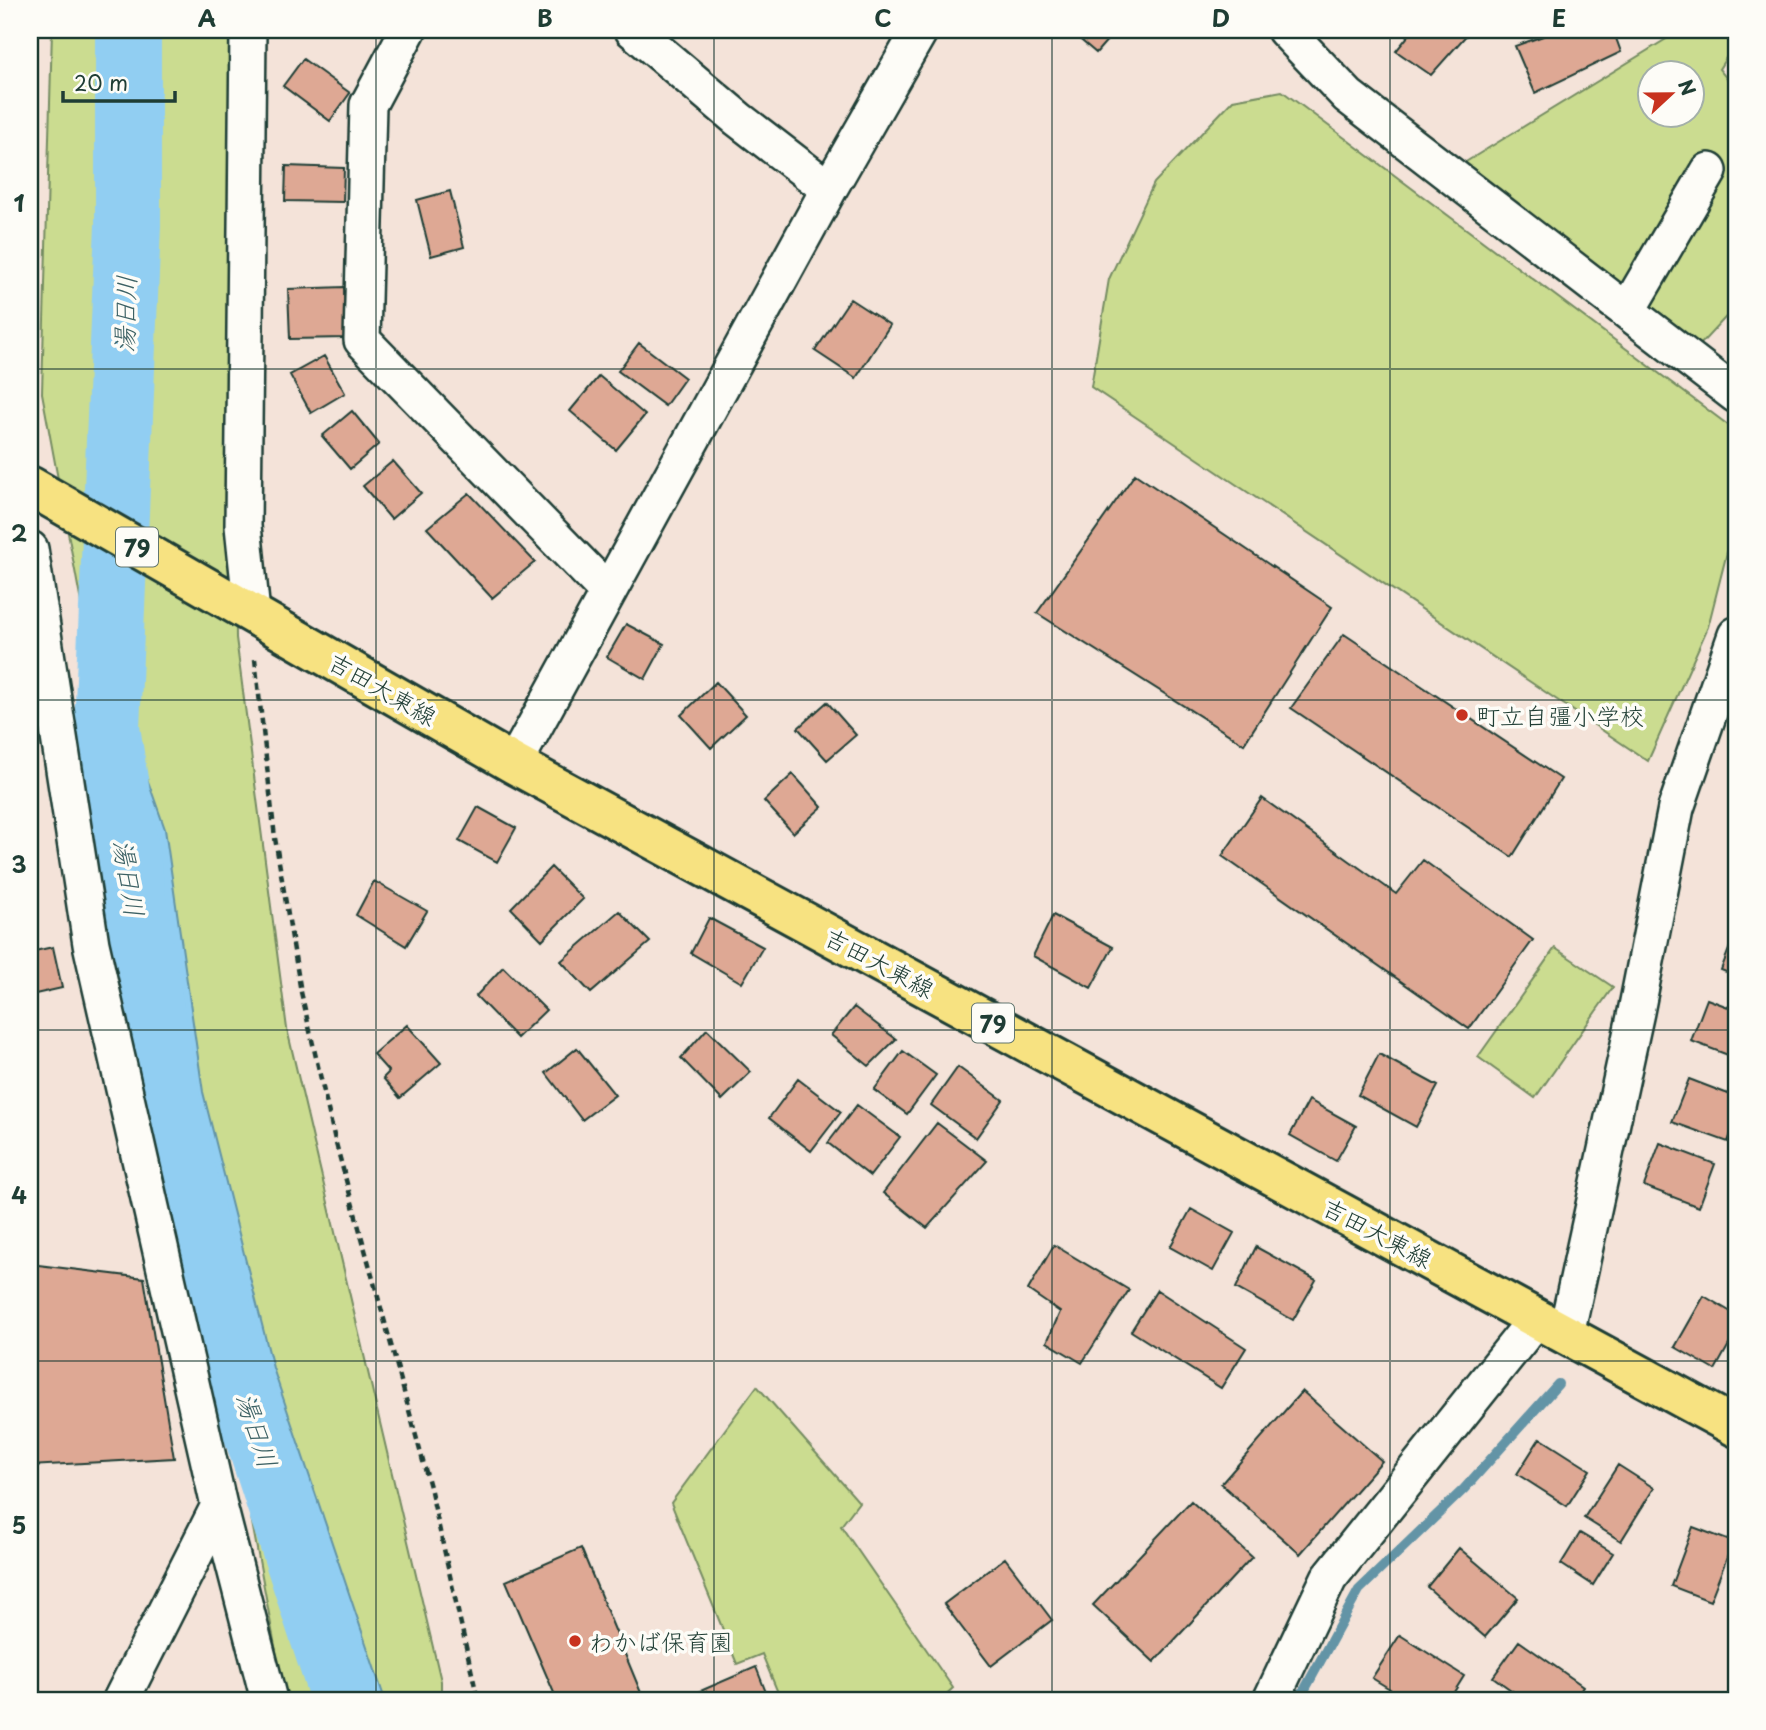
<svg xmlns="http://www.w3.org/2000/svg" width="1766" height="1730" font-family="'Playpen Sans','Klee One',sans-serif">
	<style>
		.green { fill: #cbdc90; stroke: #758c62; stroke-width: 2; fill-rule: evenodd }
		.water { fill: #91cef2; stroke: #6394a6; stroke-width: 2 }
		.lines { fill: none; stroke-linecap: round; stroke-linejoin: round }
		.stream { stroke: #6394a6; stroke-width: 10 }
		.river { stroke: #91cef2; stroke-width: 66 }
		.building { fill: #dea894; stroke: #1f3d34; stroke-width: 2 }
		.minor-casing { stroke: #1f3d34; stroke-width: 40 }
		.primary-casing { stroke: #1f3d34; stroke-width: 44 }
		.path { stroke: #1f3d34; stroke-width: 4.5; stroke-dasharray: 7 5; stroke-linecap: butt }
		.minor { stroke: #fdfcf7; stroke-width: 35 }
		.primary { stroke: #f7e281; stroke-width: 38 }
		.grid { fill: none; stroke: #1f3d34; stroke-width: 2; stroke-opacity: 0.55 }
		.poi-dot { fill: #c8321e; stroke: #fdfcf7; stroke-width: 2.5 }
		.labels { text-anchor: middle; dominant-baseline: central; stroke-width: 7; stroke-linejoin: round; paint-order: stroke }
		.shield { fill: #fdfcf7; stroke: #62766e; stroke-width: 2 }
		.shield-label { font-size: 23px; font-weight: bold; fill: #1f3d34 }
		.street-label { font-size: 24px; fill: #1f3d34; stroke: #fdfcf7 }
		.poi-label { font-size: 24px; fill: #1f3d34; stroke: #fdfcf7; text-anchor: start }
		.water-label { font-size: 26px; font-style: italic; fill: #3c6164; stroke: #fdfcf7 }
		.neatline { fill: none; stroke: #1f3d34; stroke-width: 2.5 }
		.grid-label { font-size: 23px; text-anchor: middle; font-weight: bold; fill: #1f3d34 }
	</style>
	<rect width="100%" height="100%" fill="#f4e3d9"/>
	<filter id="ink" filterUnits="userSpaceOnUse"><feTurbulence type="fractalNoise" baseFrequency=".0143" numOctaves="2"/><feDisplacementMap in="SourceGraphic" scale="14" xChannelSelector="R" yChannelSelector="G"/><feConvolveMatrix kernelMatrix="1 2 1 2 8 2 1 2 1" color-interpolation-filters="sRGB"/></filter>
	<g filter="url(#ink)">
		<!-- green -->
		<path class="green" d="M52 30H230L236 638 287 1029 441 1681V1700H285L42 393Z
			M1681 30H1736V42L1719 69 1736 90V306L1700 345 1464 163ZM1650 74H1692V116H1650Z
			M1282 91 1736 431V517L1708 627 1648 761 1091 387 1109 279 1154 183 1233 100Z
			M1555 948 1613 987 1535 1098 1478 1057Z
			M757 1386 859 1502 841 1526 953 1688 940 1700H781L762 1654 737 1664 671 1503Z"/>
		<!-- water -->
		<path class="water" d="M108 692 134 742 165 829 203 1092 273 1368 385 1700H350L295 1515 226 1335 145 976Z"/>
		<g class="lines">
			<!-- stream -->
			<path class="stream" d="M1299 1700 1359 1590 1464 1489 1558 1384"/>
			<!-- river -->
			<path class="river" d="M128 30V225L107 728 145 976 168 1104 198 1240 252 1419 344 1700"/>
		</g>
		<!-- building -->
		<path class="building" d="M1069 30H1116L1096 53Z
			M1413 30H1471L1431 75 1396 51Z
			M1560 30H1613L1621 52 1535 93 1515 46Z
			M303 59 350 93 330 121 283 86Z
			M286 166 344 168 343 202 285 201Z
			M450 191 464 247 431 256 417 200Z
			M344 287 346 338 290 339 288 289Z
			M850 299 890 325 856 378 815 351Z
			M639 343 685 378 665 406 618 371Z
			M324 356 345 393 311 413 290 375Z
			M599 376 645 415 616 450 570 411Z
			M352 411 379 444 350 469 322 436Z
			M393 461 421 493 391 519 363 486Z
			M1135 474 1332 607 1244 744 1037 613Z
			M469 493 535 562 492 598 427 528Z
			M626 624 664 644 645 679 607 657Z
			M1344 634 1561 779 1512 857 1291 708Z
			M716 682 746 715 711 748 681 715Z
			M827 702 856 735 827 760 798 728Z
			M793 774 822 807 793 833 764 801Z
			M1262 798 1396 894 1423 860 1533 940 1469 1029 1222 856Z
			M478 807 516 828 497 862 459 841Z
			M551 867 583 899 542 940 511 908Z
			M374 881 427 911 406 946 356 915Z
			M619 911 650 942 591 993 561 961Z
			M1053 915 1113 947 1091 988 1033 956Z
			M709 918 763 947 742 983 691 953Z
			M1736 931V976L1721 970Z
			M53 947 62 988 31 995 30 952Z
			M503 967 546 1010 517 1038 476 996Z
			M1707 999 1736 1010V1058L1691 1041Z
			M854 1007 896 1039 869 1066 831 1035Z
			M407 1025 441 1063 400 1098 383 1078 389 1072 373 1054Z
			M707 1029 751 1072 722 1100 681 1058Z
			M577 1048 615 1095 582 1120 546 1073Z
			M903 1051 936 1075 907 1114 874 1090Z
			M1379 1054 1438 1086 1416 1127 1358 1095Z
			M958 1067 1003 1100 976 1138 931 1105Z
			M798 1079 841 1112 811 1151 769 1118Z
			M1689 1079 1736 1097V1119L1728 1142 1672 1122Z
			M1309 1100 1356 1126 1336 1161 1290 1135Z
			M857 1105 900 1137 870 1176 828 1143Z
			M937 1123 987 1161 927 1228 883 1193Z
			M1660 1143 1715 1164 1699 1207 1644 1186Z
			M1191 1209 1234 1233 1213 1271 1170 1247Z
			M1054 1245 1129 1290 1082 1363 1047 1342 1060 1312 1028 1290Z
			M1256 1247 1316 1280 1293 1320 1236 1288Z
			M30 1264 144 1278 174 1458 30 1466Z
			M1157 1290 1246 1348 1221 1388 1131 1331Z
			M1704 1296 1736 1315V1332L1715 1370 1675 1347Z
			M1302 1391 1382 1461 1300 1554 1221 1484Z
			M1540 1438 1590 1470 1567 1506 1517 1474Z
			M1618 1465 1654 1488 1621 1541 1584 1518Z
			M1191 1501 1252 1557 1154 1662 1093 1605Z
			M1693 1527 1733 1542 1710 1601 1671 1586Z
			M1580 1533 1613 1553 1593 1585 1561 1564Z
			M581 1548 644 1700H557L506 1581Z
			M1459 1548 1518 1598 1485 1637 1427 1587Z
			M1005 1558 1052 1620 991 1666 944 1604Z
			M1400 1635 1464 1676 1449 1700H1408L1372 1678Z
			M1519 1641 1583 1686 1573 1700H1525L1493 1677Z
			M756 1667 769 1700H694L691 1695Z"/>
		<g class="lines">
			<!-- minor casing -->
			<g class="minor-casing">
				<path id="minor" d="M248 30 243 526 252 613
					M408 30 368 105 362 340 608 592
					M633 30 738 119 829 189
					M1285 30 1348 96 1736 395
					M1627 311 1709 171
					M30 549 91 944 219 1506 269 1700
					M514 764 829 189 920 30
					M1566 1334 1636 1012 1676 808 1736 635
					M121 1700 219 1506
					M1271 1700 1329 1578 1537 1318"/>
			</g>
			<!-- primary casing -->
			<g class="primary-casing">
				<path id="primary" d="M30 486 514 764 1736 1427"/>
			</g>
			<!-- path -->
			<path class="path" d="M255 659 275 838 301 992 335 1140 430 1487 478 1700"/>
			<!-- minor -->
			<use href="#minor" class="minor"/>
			<!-- primary -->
			<use href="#primary" class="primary"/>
		</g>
	</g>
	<!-- grid -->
	<path class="grid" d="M376 30V1700M714 30V1700M1052 30V1700M1390 30V1700M30 369H1736M30 700H1736M30 1030H1736M30 1361H1736"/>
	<!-- markers -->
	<g class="poi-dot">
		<circle cx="1462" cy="715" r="7"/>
		<circle cx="575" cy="1641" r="7"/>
	</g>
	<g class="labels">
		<!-- shield labels -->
		<g class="shield">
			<rect x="116" y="527.5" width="42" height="39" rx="5"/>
			<rect x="972" y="1003.5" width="42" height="39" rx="5"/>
		</g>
		<g class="shield-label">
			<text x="137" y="547">79</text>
			<text x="993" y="1023">79</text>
		</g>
		<!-- street labels -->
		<g class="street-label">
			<text transform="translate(383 688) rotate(30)">吉田大東線</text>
			<text transform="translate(880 962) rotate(28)">吉田大東線</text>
			<text transform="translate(1378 1232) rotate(28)">吉田大東線</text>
		</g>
		<!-- poi labels -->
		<g class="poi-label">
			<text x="1476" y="715">町立自彊小学校</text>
			<text x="589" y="1641">わかば保育園</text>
		</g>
		<!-- water labels -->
		<g class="water-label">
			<text transform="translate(124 314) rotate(-88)">湯日川</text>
			<text transform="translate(130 878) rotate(81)">湯日川</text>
			<text transform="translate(258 1430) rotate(72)">湯日川</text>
		</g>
	</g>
	<!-- margin -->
	<rect width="1766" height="1730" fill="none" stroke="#fdfcf7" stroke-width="77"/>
	<!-- north arrow -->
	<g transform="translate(1671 94) rotate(68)"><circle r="33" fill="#fdfcf7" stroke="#a4b0a9" stroke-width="2"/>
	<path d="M0-5L12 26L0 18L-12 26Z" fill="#c8321e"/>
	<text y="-10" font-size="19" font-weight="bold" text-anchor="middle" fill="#1f3d34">N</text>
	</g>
	<!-- scale -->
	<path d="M63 91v10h112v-10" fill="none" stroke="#1f3d34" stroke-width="3.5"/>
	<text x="74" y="91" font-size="21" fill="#1f3d34" stroke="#fdfcf7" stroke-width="5" paint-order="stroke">20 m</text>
	<rect x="38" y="38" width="1690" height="1654" class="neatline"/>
	<g class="grid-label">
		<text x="207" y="27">A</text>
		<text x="545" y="27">B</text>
		<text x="883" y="27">C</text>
		<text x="1221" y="27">D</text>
		<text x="1559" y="27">E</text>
		<text x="19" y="212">1</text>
		<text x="19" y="542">2</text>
		<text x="19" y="873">3</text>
		<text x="19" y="1204">4</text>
		<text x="19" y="1534">5</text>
	</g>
</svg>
